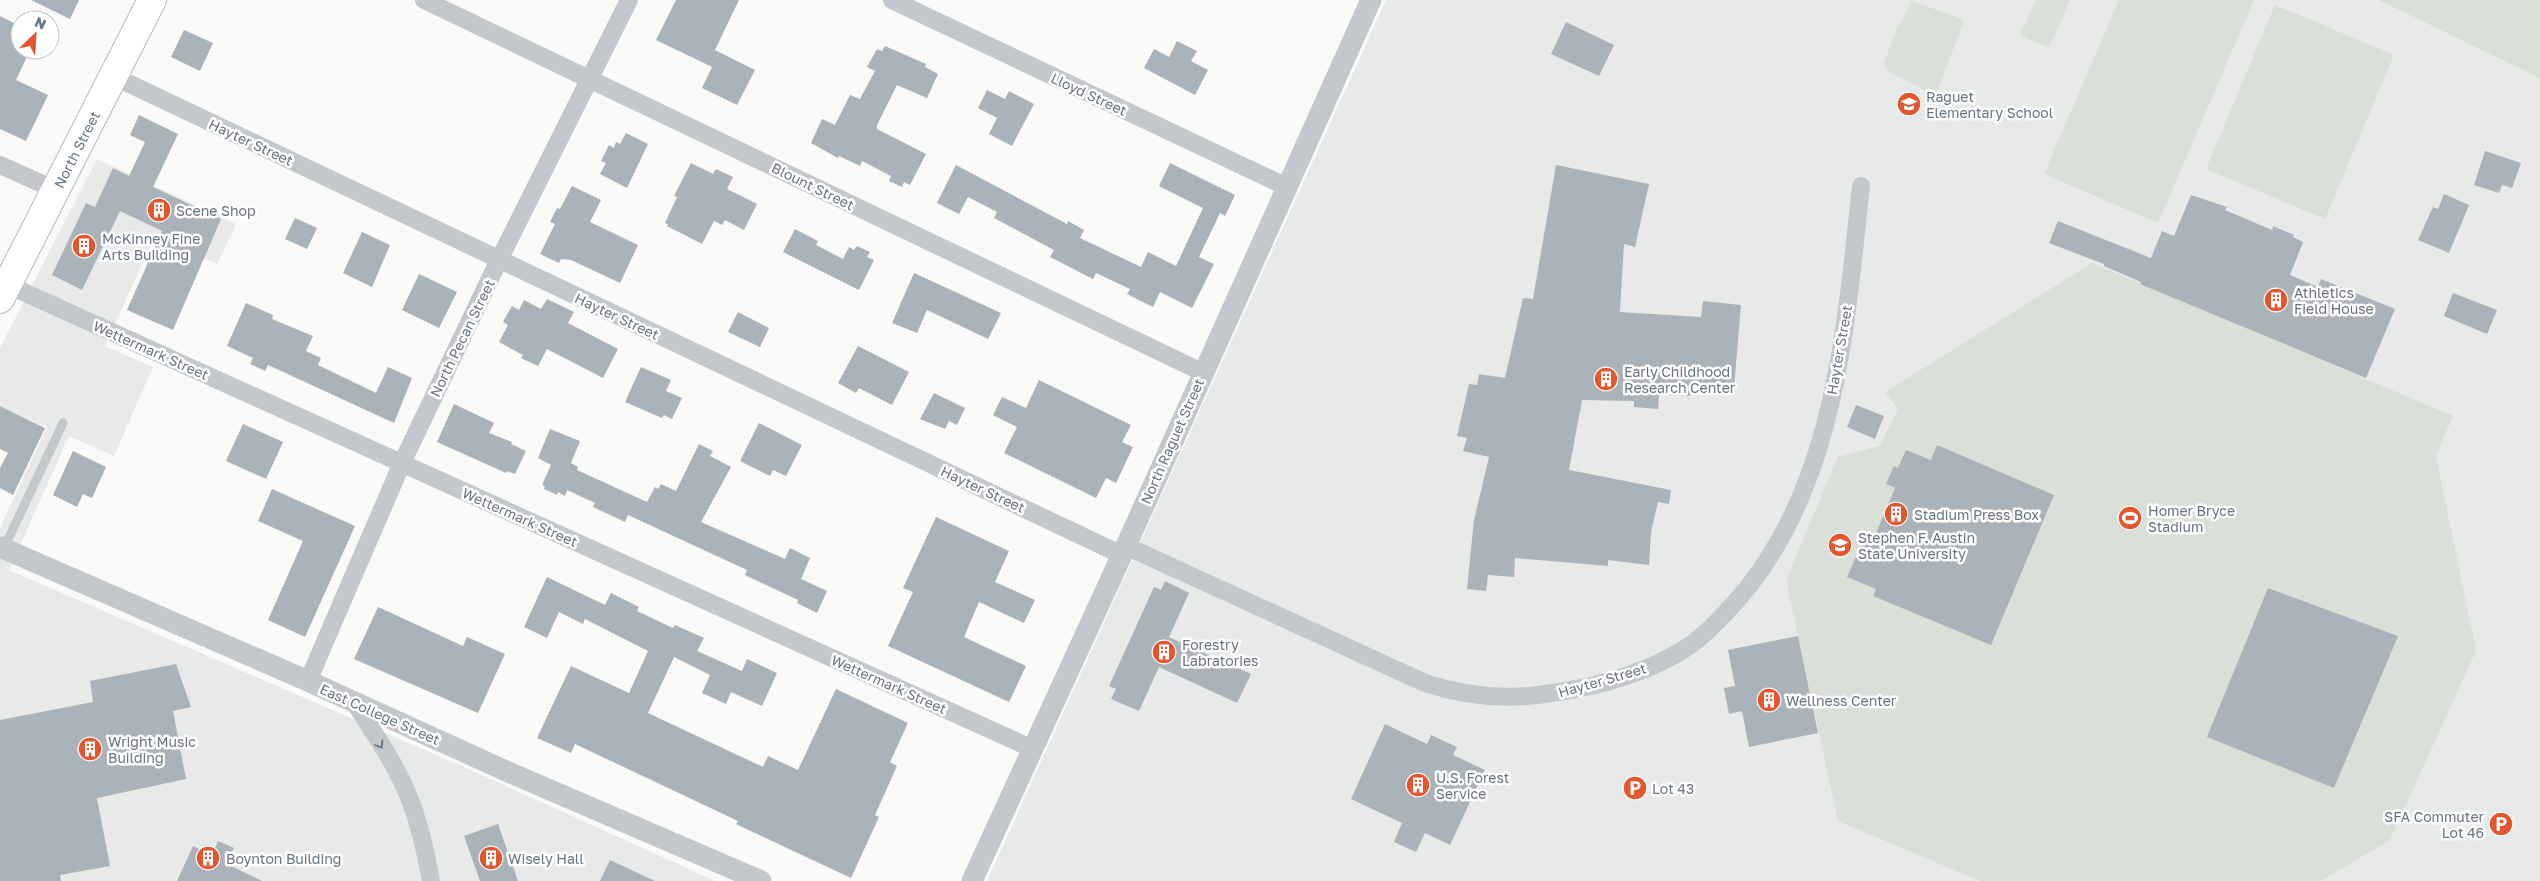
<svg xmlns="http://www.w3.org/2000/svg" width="2540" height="881" font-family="'Golos Text',sans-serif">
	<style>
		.built { fill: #e8e9e9 }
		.green { fill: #dadfd7 }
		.building { fill: #aab3b9 }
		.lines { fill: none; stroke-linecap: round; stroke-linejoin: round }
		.primary-casing { stroke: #b5babe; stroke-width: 30 }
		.service { stroke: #c3c8cc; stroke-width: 9 }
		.minor { stroke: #c3c8cc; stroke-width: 18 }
		.tertiary { stroke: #c3c8cc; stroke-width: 21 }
		.primary { stroke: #fff; stroke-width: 28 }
		.oneway { stroke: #6a7a87 }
		.labels { text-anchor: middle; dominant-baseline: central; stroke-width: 5; stroke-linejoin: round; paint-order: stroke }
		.street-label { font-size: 14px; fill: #657683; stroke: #fff }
		.poi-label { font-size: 14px; fill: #657683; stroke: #fff; text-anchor: start }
	</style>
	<rect width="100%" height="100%" fill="#fafaf8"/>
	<!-- built -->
	<path class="built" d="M1386 0H2540V881H987Z
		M97 159 236 224 217 264 154 238 105 346 153 367 114 456 69 436 9 570 471 770 715 881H0V528L47 427 0 406V348Z"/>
	<!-- green -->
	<path class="green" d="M1910 0 1964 20 1938 90 1930 93 1886 70 1884 63 1898 24 1902 23 1910 4Z
		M2036 0H2070L2049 48 2020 35Z
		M2119 0H2254L2158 223 2044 174Z
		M2379 0H2540V78Z
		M2275 5 2394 55 2325 219 2206 169Z
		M2092 263 2453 416 2436 456 2476 651 2390 840 2321 881H1980L1838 821 1786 580 1838 457 1880 446 1898 410 1885 392Z"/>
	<!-- building -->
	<path class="building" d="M31 0H79L70 19Z
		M676 0H739L715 50 755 70 737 105 702 88 712 67 656 40Z
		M0 16 20 26V50H30L16 80 48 95 26 141 0 129Z
		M1566 22 1614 45 1599 76 1551 54Z
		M184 30 213 43 200 71 171 57Z
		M1177 41 1197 51 1191 61 1208 70 1195 95 1144 68 1154 49 1169 57Z
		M885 46 926 64 925 67 938 74 927 98 897 85 877 125V129L926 154 910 185 904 182 902 187 889 181 891 176 862 161 860 166 839 156 838 158 811 143 822 119 835 125 850 95 860 99 875 71 867 67 877 49 882 51Z
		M987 90 1005 99 1009 91 1034 104 1012 146 989 134 997 118 978 108Z
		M139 115 178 134 153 187 221 219 173 330 127 310 162 231 120 211 82 290 52 275 86 203 95 207 113 168 129 176 145 142 130 135Z
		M626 133 648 144 627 188 600 174 606 163 601 161 609 145 614 148 616 142 620 144Z
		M2485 151 2521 163 2512 188 2502 185 2499 193 2474 185Z
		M691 163 713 174 716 169 733 177 727 189 757 204 744 230 725 220 722 225 714 221 702 244 667 226 668 224 665 223 677 197 674 196Z
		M1170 163 1235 195 1225 216 1220 213 1199 257 1214 264 1192 308 1160 292 1153 307 1127 294 1130 289 1096 273 1093 279 1050 257 1054 250 994 218 997 212 968 197 959 214 937 203 956 165 1067 224 1068 221 1084 230 1080 238 1141 267 1148 252 1176 266 1203 208 1159 186Z
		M1556 165 1649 184 1635 247 1624 244 1620 312 1701 317 1703 301 1741 305 1734 387 1691 383 1690 396 1659 394 1658 409 1634 407V401L1582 400 1569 470 1671 490 1669 504 1658 502 1651 532 1649 565 1608 560V566L1515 558 1514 577 1488 575 1486 591 1467 589 1474 520 1489 457 1463 451 1467 438 1457 436 1469 384 1477 385 1479 374 1505 378 1523 298 1533 299Z
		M572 186 601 200 590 222 638 245 620 283 571 260 561 259 559 263 540 254 555 224 550 222 557 208 560 209Z
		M2444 194 2469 205 2449 253 2418 240 2433 207 2438 209Z
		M2191 195 2227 207 2225 210 2272 230 2273 226 2294 235 2293 237 2303 242 2290 275 2318 287 2321 279 2395 309 2366 378 2140 284 2141 282 2104 266V264L2049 243 2058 221 2151 258 2162 231 2174 236Z
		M295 218 317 228 307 249 285 239Z
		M795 229 818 241 816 245 843 259 849 247 854 250 857 246 870 252 867 257 874 260 859 290 783 252Z
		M362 232 390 245 372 287 343 273Z
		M914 273 1001 313 988 339 927 310 917 333 892 323Z
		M419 274 457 292 439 328 402 310Z
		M2453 293 2497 310 2487 334 2444 316Z
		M547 299 574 312 568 323 618 349 603 378 547 349 538 366 521 358 523 355 499 342 508 325 503 322 512 306 519 310 524 300 541 309Z
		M246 303 273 315 272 319 313 336 306 351 321 358 318 365 376 393 388 367 412 378 394 423 268 365 265 371 250 364 253 358 227 346Z
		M738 312 769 328 760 347 728 332Z
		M858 346 909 372 892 405 859 388 856 393 838 383Z
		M641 367 671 380 666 391 682 398 672 419 664 415 662 418 625 402Z
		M1039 380 1131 425 1122 442 1133 447 1116 483 1106 478 1096 498 1004 453 1017 427 993 415 1002 397 1026 408Z
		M934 393 965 408 957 425 949 421 945 429 920 419Z
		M454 404 494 423 489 433 512 442 511 444 526 451 515 474 507 471 506 473 437 442Z
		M1856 405 1884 416 1875 439 1847 427Z
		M0 406 45 428 13 495 0 488V468L8 453 0 449Z
		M759 423 802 445 786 476 773 470 770 476 740 461Z
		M243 424 283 442 266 479 226 461Z
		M550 429 580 441 571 463 578 467 577 470 647 502 655 487 658 489 661 484 676 491 699 444 713 451 710 456 731 467 701 522 785 559 790 548 810 558 801 579 827 591 817 613 797 603 798 600 745 575 747 570 628 515 625 522 593 507 595 503 567 490 565 496 558 492 557 495 544 489 545 486 542 485 551 465 538 458Z
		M1937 445 2054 495 1991 645 1873 596 1876 589 1847 577 1864 539 1872 543 1895 488 1886 484 1894 466 1898 468 1906 450 1931 460Z
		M73 451 106 467 92 498 83 494 77 507 53 495Z
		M272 489 355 526 305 637 268 620 303 541 258 521Z
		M936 517 1009 551 995 582 1035 600 1024 623 979 602 964 637 1026 666 1009 702 888 646 913 592 903 588Z
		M547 577 605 605 611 593 639 607 637 611 673 628 675 625 704 638 697 651 742 671 747 659 777 673 762 706 731 692 726 704 702 693 710 675 674 657 648 713 763 767 768 756 798 770 836 689 908 723 890 762 897 766 875 815 879 817 851 878 736 824 738 821 575 744 571 753 537 738 571 666 629 693 648 651 585 619 583 624 559 612 547 638 524 627Z
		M1165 581 1189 593 1169 637 1251 674 1237 703 1159 667 1139 711 1111 699 1116 689 1109 686 1154 587 1161 590Z
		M2268 588 2398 636 2334 788 2207 737Z
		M378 607 463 646 467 637 505 654 478 713 354 659Z
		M1798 636 1818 733 1749 747 1742 711 1729 714 1724 688 1735 686 1728 650Z
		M176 664 191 707 173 711 186 779 97 798 110 866 60 875 61 881H0V720L93 702 90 681Z
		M1385 724 1427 744 1431 735 1457 747 1453 755 1485 770 1450 845 1425 833 1416 852 1394 842 1402 823 1351 799Z
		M498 824 518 881H480L464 836Z
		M218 841 234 848 227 861 232 863 231 866 262 881H177L193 846 212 855Z
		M610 860 655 881H600Z"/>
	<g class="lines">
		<!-- primary casing -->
		<g class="primary-casing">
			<g id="primary">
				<path id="s1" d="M0 299 152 0"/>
			</g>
		</g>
		<!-- service -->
		<path class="service" d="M4 548 63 423"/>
		<!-- minor -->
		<path class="minor" d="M424 0 1202 372
			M892 0 1287 187
			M113 76 1122 555
			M0 165 56 190
			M8 285 1033 749
			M1126 546 1425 683C1486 703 1533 699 1595 685 1627 677 1661 665 1689 646 1704 636 1717 622 1729 609 1835 497 1845 332 1861 186
			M308 681 402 463 499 260 629 0
			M355 703C374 734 397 765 410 800 420 826 426 853 431 881"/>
		<!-- tertiary -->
		<path class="tertiary" d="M0 547 308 681 506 771 761 881
			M972 881 1126 546 1371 0"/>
		<!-- primary -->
		<use href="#primary" class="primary"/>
	</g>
	<!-- one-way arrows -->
	<defs><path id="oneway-chevron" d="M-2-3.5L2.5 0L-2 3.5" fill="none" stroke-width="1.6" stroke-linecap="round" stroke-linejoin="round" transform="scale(1.25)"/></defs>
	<use class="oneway" href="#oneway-chevron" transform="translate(380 745) rotate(59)"/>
	<!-- icons -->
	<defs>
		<g id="school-disc" transform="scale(1.25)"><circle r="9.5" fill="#e4572e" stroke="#fff"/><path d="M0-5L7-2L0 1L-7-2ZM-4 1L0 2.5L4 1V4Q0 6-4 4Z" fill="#fff"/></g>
		<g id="building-disc" transform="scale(1.25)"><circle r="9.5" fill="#e4572e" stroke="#fff"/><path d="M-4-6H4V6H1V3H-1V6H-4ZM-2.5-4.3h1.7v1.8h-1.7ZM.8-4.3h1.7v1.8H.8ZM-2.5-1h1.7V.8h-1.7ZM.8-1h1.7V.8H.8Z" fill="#fff"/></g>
		<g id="stadium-disc" transform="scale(1.25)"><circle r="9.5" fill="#e4572e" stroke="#fff"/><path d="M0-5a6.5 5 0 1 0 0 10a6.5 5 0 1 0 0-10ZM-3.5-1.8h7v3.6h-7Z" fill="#fff"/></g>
		<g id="university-disc" transform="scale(1.25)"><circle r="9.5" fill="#e4572e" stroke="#fff"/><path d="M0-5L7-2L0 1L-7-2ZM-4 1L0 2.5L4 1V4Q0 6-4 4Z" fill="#fff"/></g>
		<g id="parking-disc" transform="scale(1.25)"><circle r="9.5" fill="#e4572e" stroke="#fff"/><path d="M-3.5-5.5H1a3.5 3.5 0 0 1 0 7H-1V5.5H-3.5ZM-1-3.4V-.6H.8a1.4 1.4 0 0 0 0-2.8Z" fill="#fff"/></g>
	</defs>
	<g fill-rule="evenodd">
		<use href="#school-disc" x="1909" y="104"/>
		<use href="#building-disc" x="159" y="210"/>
		<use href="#building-disc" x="84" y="246"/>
		<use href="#building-disc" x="2276" y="300"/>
		<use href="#building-disc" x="1606" y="379"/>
		<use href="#building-disc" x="1896" y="514"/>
		<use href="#stadium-disc" x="2130" y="518"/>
		<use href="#university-disc" x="1840" y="545"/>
		<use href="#building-disc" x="1164" y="652"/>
		<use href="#building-disc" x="1769" y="700"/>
		<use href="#building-disc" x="90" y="749"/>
		<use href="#building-disc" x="1418" y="785"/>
		<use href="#parking-disc" x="1635" y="788"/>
		<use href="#parking-disc" x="2501" y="824"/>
		<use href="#building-disc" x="208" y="858"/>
		<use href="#building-disc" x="491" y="858"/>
	</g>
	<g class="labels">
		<!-- street labels -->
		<g class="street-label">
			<text transform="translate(1089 94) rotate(25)">Lloyd Street</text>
			<text transform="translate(251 142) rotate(25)">Hayter Street</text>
			<text stroke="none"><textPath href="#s1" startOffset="168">North Street</textPath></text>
			<text transform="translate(813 186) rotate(26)">Blount Street</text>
			<text transform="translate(617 316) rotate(25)">Hayter Street</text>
			<text transform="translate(462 338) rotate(-64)">North Pecan Street</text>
			<text transform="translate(151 350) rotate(24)">Wettermark Street</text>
			<text transform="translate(1839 350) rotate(-80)">Hayter Street</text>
			<text transform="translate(1172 441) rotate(-66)">North Raguet Street</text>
			<text transform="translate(983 489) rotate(25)">Hayter Street</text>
			<text transform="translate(520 517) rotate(24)">Wettermark Street</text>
			<text transform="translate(1602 680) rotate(-16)">Hayter Street</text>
			<text transform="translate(889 684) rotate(24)">Wettermark Street</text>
			<text transform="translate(380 714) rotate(24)">East College Street</text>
		</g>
		<!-- poi labels -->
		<g class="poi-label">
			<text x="1926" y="96">Raguet<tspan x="1926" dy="16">Elementary School</tspan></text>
			<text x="176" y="210">Scene Shop</text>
			<text x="102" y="238">McKinney Fine<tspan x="102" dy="16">Arts Building</tspan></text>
			<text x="2294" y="292">Athletics<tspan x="2294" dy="16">Field House</tspan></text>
			<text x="1624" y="371">Early Childhood<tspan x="1624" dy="16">Research Center</tspan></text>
			<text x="2148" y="510">Homer Bryce<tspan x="2148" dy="16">Stadium</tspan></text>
			<text x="1914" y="514">Stadium Press Box</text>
			<text x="1858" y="537">Stephen F. Austin<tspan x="1858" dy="16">State University</tspan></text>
			<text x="1182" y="644">Forestry<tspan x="1182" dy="16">Labratories</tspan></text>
			<text x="1786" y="700">Wellness Center</text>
			<text x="108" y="741">Wright Music<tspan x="108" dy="16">Building</tspan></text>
			<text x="1436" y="777">U.S. Forest<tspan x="1436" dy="16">Service</tspan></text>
			<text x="1652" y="788">Lot 43</text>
			<text x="2484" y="816" text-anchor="end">SFA Commuter<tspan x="2484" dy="16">Lot 46</tspan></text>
			<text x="226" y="858">Boynton Building</text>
			<text x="508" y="858">Wisely Hall</text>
		</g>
	</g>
	<!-- north arrow -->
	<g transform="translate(35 35) rotate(25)"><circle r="24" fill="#ffffff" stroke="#c1c8cd"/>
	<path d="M0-4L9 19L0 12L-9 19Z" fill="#e4572e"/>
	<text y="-8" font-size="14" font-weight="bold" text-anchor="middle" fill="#657683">N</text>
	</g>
</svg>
